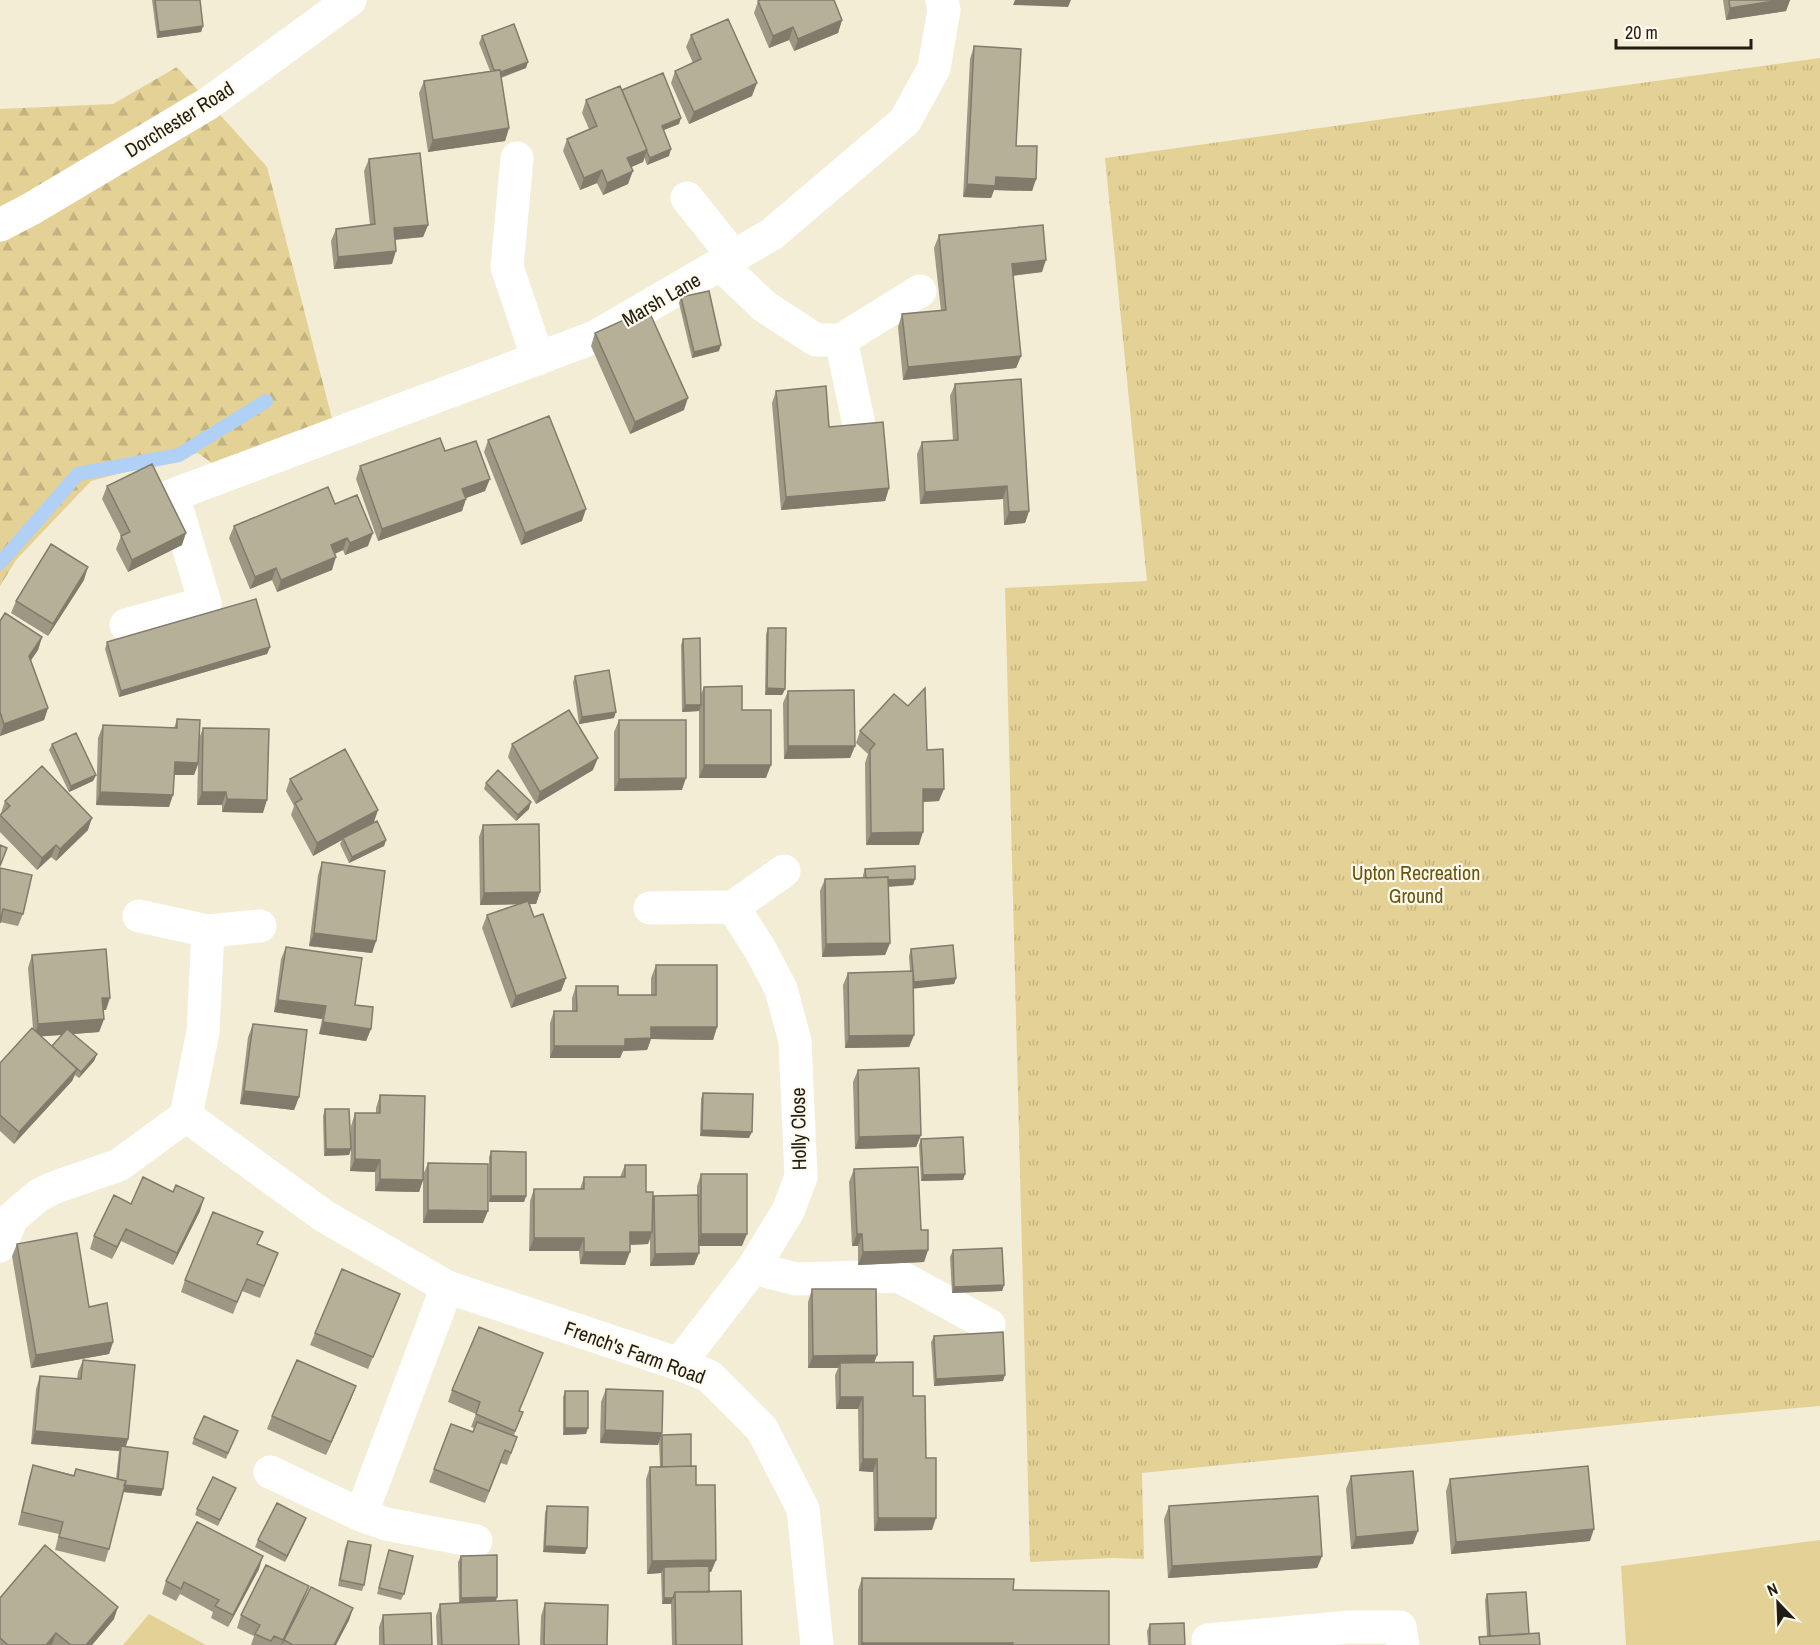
<svg xmlns="http://www.w3.org/2000/svg" width="1820" height="1645" font-family="'Archivo Narrow',sans-serif">
	<style>
		.grass { fill: #e4d196 }
		.forest { fill: url(#forest-firs) }
		.park { fill: url(#park-tufts) }
		.lines { fill: none; stroke-linecap: round; stroke-linejoin: round }
		.stream { stroke: #b0d0f6; stroke-width: 14 }
		.minor { stroke: #fff; stroke-width: 33 }
		.major { stroke: #fff; stroke-width: 33 }
		.wall { fill: #9d9784; fill-rule: evenodd }
		.shaded-wall { fill: #807b6b }
		.building { fill: #b7b099; stroke: #807b6b; stroke-width: 1.5 }
		.labels { text-anchor: middle; dominant-baseline: central; stroke-width: 4.5; stroke-linejoin: round; paint-order: stroke }
		.street-label { font-size: 20px; fill: #201d14; stroke: #fffaec }
		.park-label { font-size: 20px; fill: #68540c; stroke: #fffaec }
	</style>
	<defs>
		<pattern id="forest-firs" width="22" height="20" patternUnits="userSpaceOnUse" patternTransform="scale(1.5)"><rect width="22" height="20" fill="#e4d196"/><path d="M5 1l3.5 6h-7zM16 11l3.5 6h-7z" fill="#c3b380"/></pattern>
		<pattern id="park-tufts" width="24" height="20" patternUnits="userSpaceOnUse" patternTransform="scale(1.5)"><rect width="24" height="20" fill="#e4d196"/><path d="M3 7l-1-3M5 7V3M7 7l1-3M15 17l-1-3M17 17v-4M19 17l1-3" fill="none" stroke="#c3b380"/></pattern>
	</defs>
	<rect width="100%" height="100%" fill="#f4edd5"/>
	<!-- grass -->
	<path class="grass" d="M1820 1540V1645H1626L1621 1566Z
		M149 1614 206 1645H123Z"/>
	<!-- forest -->
	<path class="forest" d="M177 67 267 167 336 434 228 475 198 453 91 481 16 560 0 586V109L113 104Z"/>
	<!-- park -->
	<path class="park" d="M1820 58V1406C1594 1426 1368 1451 1142 1473L1144 1559 1112 1558 1030 1562 1005 588 1147 581 1105 158Z"/>
	<g class="lines">
		<!-- stream -->
		<path class="stream" d="M0 563 78 474 179 455 266 401"/>
		<!-- minor -->
		<path class="minor" d="M517 158 507 267 538 359
			M687 198 734 257
			M721 265 764 306 816 340H841
			M858 420 841 340 920 291
			M126 625 205 603 173 495 595 337 772 234 905 121 934 68 944 10 942 0
			M650 908 733 907 784 871
			M139 916 208 931 260 926
			M186 1116 203 1032 208 931
			M0 1246 12 1218 39 1195 53 1188 119 1165 186 1116 324 1216 447 1287 679 1364 709 1376 762 1429 803 1509 817 1645
			M753 1268 796 1279 899 1276 989 1325
			M679 1364 753 1268 788 1211 801 1177 795 1041 781 989 760 949 733 907
			M270 1472 361 1515 386 1524 476 1541
			M361 1515 447 1287
			M1209 1645 1208 1640 1350 1627H1400L1403 1645"/>
		<!-- major -->
		<path class="major" d="M0 225 31 209 209 103 350 0"/>
	</g>
	<!-- wall -->
	<path class="wall" d="M152 0H200L203 26 201 32 157 38Z
		M1723 0H1790L1786 11 1726 20Z
		M758 1 842 20 838 33 794 51 789 40 769 48 754 13Z
		M691 35 752 96 689 124 671 83 675 71 693 63 686 47Z
		M482 36 526 68 501 78 509 128 505 141 428 152 419 93 424 81 490 71 479 43Z
		M974 46 1016 146 1036 179 1032 191 994 190 991 198 963 197 970 59Z
		M621 90 679 124 663 130 669 156 647 165 644 157 643 162 631 167 628 184 603 195 597 183 580 190 563 151 567 139 589 129 582 113 586 100Z
		M369 159 428 225 423 237 395 240 392 264 334 269 331 241 336 229 370 225 364 171Z
		M939 235 1042 272 1013 276 1021 356 1016 368 903 380 898 327 902 314 941 311 934 248Z
		M681 297 719 351 692 358 679 303Z
		M595 333 684 410 630 434 591 346Z
		M955 384 1029 511 1025 523 1004 525 1003 499 920 504 917 454 922 442 953 440 950 396Z
		M776 391 829 427 889 488 885 501 781 510 772 403Z
		M488 440 582 521 521 545 484 452Z
		M445 451 485 491 466 498 462 511 378 541 356 479 360 466Z
		M107 486 182 545 128 572 116 549 121 536 102 499Z
		M335 504 368 546 345 555 343 550 335 554 332 570 277 592 272 580 250 589 229 538 234 526Z
		M84 580 48 636 11 613 16 601Z
		M0 621 42 637 38 650 31 660 48 708 44 720 0 736Z
		M768 628 785 689 782 695H765L766 634Z
		M683 639 701 694 704 687 742 710 766 778H699V710V711L682 712 681 645Z
		M107 642 270 647 267 654 119 697 105 649Z
		M575 676 614 718 579 724 573 682Z
		M788 691 855 746 850 758 784 759 783 703Z
		M177 719 200 736 203 728 263 813 222 812V805H197L198 765 194 775H174L169 807 96 805 98 738 103 725 174 728Z
		M619 720 682 790 614 791V732Z
		M860 731 927 750 939 801 923 802 919 845H866L865 763 868 754 856 743Z
		M52 744 96 775 93 781 69 792 49 750Z
		M512 744 593 770 536 804 508 757Z
		M290 779 374 822 386 840 384 846 349 863 340 844 342 840 313 856 291 815 294 806 286 791Z
		M486 783 529 809 516 821 484 789Z
		M5 801 88 830 56 861 51 857 37 870 0 832V816L2 814 1 813Z
		M483 825 540 892 536 904H530L534 917 566 978 561 991 511 1008 482 928 487 915 518 904 480 905 479 837Z
		M322 862 376 941 372 953 309 946 318 875Z
		M0 868 23 914 18 926 0 922Z
		M865 869 915 879 913 885 888 887 890 943 885 955 822 957 820 891 825 879 863 878V875Z
		M286 947 355 1005 371 1029 366 1041 319 1034 322 1019 274 1012 281 959Z
		M911 949 956 978 954 984 913 988 914 1035 909 1047 845 1048 843 985 848 973 910 971 909 956Z
		M32 955 106 1010H103L104 1019 99 1032 72 1034 97 1054 94 1061 79 1078 75 1075 72 1081 14 1144 0 1131V1063L33 1028 28 968ZM62 1035 52 1046 41 1036Z
		M656 965 717 1027 713 1040 651 1039 647 1050 623 1051 620 1058H550V1023L554 1011H572V998L576 986 618 995H651V978Z
		M253 1024 299 1097 294 1110 240 1104 248 1037Z
		M858 1070 921 1135 916 1147 855 1149 853 1082Z
		M703 1093 749 1138 700 1136 701 1099Z
		M380 1095 423 1175 428 1163 483 1223H423V1180L419 1192 375 1191V1172L350 1171 351 1149 349 1155 324 1156 323 1116 325 1109 351 1146V1126L355 1113H376V1108Z
		M921 1139 965 1174 963 1180 921 1181 919 1145Z
		M491 1151 526 1196 524 1202H489V1157Z
		M625 1165 652 1199 654 1196 697 1195V1186L701 1174 742 1246H698L699 1253 694 1265 650 1266V1239L648 1244 630 1245 625 1265 580 1264 579 1251H529L530 1201 534 1189H580L584 1177H620Z
		M854 1169 928 1250 924 1262 858 1265V1246H852L849 1182Z
		M131 1204 200 1211 173 1265 121 1241 112 1259 90 1249 94 1236Z
		M17 1244 89 1307 113 1342 109 1354 31 1368 12 1256Z
		M258 1245 278 1253 260 1298 242 1291 233 1314 181 1292 185 1280Z
		M953 1250 1004 1285 1002 1291 952 1293 950 1257Z
		M812 1289 877 1355 874 1363 913 1396 926 1458 932 1530 874 1531 873 1472 859 1471 858 1409H836L835 1375 838 1368H808V1302Z
		M400 1294 368 1369 310 1345 315 1333Z
		M934 1336 1003 1381 934 1386 931 1342Z
		M543 1353 519 1411 523 1412 514 1435 517 1437 507 1465 501 1463 485 1503 429 1482 451 1424 473 1432 474 1428 471 1427 476 1414 448 1402 452 1390Z
		M83 1360 128 1439 126 1447 163 1489 161 1496 123 1492 109 1549 105 1562 55 1550 59 1534 18 1525 29 1478 33 1465 74 1475 76 1469 116 1479 119 1451 31 1444 36 1389 40 1376 77 1379 78 1372Z
		M356 1386 351 1399 326 1455 267 1429 272 1416Z
		M606 1389 662 1433 658 1445 600 1443 601 1402Z
		M565 1391 586 1434 563 1435V1397Z
		M238 1431 226 1459 192 1444 194 1438Z
		M662 1435 691 1466 716 1560 711 1572H709V1592L742 1645H672L671 1604H662L661 1573 647 1574 646 1479 650 1467H660L659 1441Z
		M1351 1476 1413 1544 1351 1549 1346 1489Z
		M1450 1479 1590 1541 1451 1554 1446 1491Z
		M236 1488 218 1526 195 1515 197 1509Z
		M547 1506 587 1548 585 1554 543 1552 545 1513Z
		M1169 1506 1322 1556 1317 1568 1168 1578 1164 1519Z
		M306 1518 285 1562 255 1547 258 1540Z
		M348 1541 364 1585 362 1591 338 1586 345 1548Z
		M389 1550 404 1594 401 1600 377 1594Z
		M461 1556 497 1597 496 1601 519 1645H437L436 1616 440 1604 459 1603 458 1562Z
		M259 1569 228 1627 211 1618 213 1612 180 1594 176 1601 162 1594 166 1581Z
		M862 1578 1013 1590 1109 1645H858V1590Z
		M309 1586 304 1598 288 1633 353 1608 349 1620 336 1645H282L284 1641 282 1645H251L254 1636 237 1628 241 1615Z
		M1487 1594 1529 1634 1487 1637 1485 1600Z
		M0 1598 114 1619 92 1645H0Z
		M545 1603 607 1645H540L541 1616Z
		M383 1615 432 1645H379V1627Z
		M1150 1624 1185 1645H1148L1147 1631Z"/>
	<!-- shaded-wall -->
	<path class="shaded-wall" d="M1015 0H1071L1068 7 1013 5Z
		M1780 0H1790L1786 11 1726 20 1730 8Z
		M842 20 838 33 794 51 798 39Z
		M203 26 201 32 157 38 159 32Z
		M793 27 789 40 769 48 773 36Z
		M528 62 526 68 493 80 496 74Z
		M757 83 752 96 689 124 694 112Z
		M681 118 679 124 659 132 662 126Z
		M509 128 505 141 428 152 433 140Z
		M671 149 669 156 647 165 650 158Z
		M647 150 643 162 622 171 627 158Z
		M602 170 597 183 580 190 584 178Z
		M633 171 628 184 603 195 607 183Z
		M996 177 1036 179 1032 191 994 190 991 198 963 197 967 184Z
		M428 225 423 237 389 240 394 228Z
		M396 251 392 264 334 269 338 257Z
		M1046 260 1042 272 1007 276 1012 264Z
		M721 345 719 351 692 358 694 352Z
		M1021 356 1016 368 903 380 908 367Z
		M688 398 684 410 630 434 635 422Z
		M490 479 485 491 458 501 462 489Z
		M1007 486 1003 499 920 504 925 492Z
		M889 488 885 501 781 510 786 497Z
		M466 499 462 511 378 541 382 529Z
		M586 509 582 521 521 545 525 533Z
		M1029 511 1025 523 1004 525 1009 512Z
		M186 533 182 545 128 572 132 560Z
		M373 533 368 546 345 555 350 543Z
		M347 538 343 550 326 557 331 545Z
		M336 557 332 570 277 592 281 580Z
		M88 567 84 580 48 636 53 624Z
		M276 568 272 580 250 589 255 577Z
		M42 637 38 650 25 669 29 656Z
		M270 647 267 654 119 697 121 691Z
		M767 688 785 689 782 695H765Z
		M685 705H701L699 711 682 712Z
		M48 708 44 720 0 736 4 724Z
		M616 712 614 718 579 724 582 717Z
		M788 746H855L850 758 784 759Z
		M598 758 593 770 536 804 540 792Z
		M175 762 198 763 194 775H170Z
		M704 765H771L766 778H699Z
		M96 775 93 781 69 792 71 786Z
		M686 778 682 790 614 791 619 779Z
		M923 789H944L939 801 918 802Z
		M100 792 173 795 169 807 96 805Z
		M202 792H226L222 805H197Z
		M227 799 267 800 263 813 222 812Z
		M531 802 529 809 516 821 518 815Z
		M378 810 374 822 343 838 342 840 313 856 317 843Z
		M92 818 88 830 56 861 60 849Z
		M923 832 919 845H866L871 833Z
		M386 840 384 846 349 863 352 857Z
		M56 845 51 857 37 870 42 858Z
		M915 879 913 885 863 888 866 881Z
		M540 892 536 904 480 905 484 893Z
		M314 933 376 941 372 953 309 946Z
		M890 943 885 955 822 957 826 944Z
		M566 978 561 991 511 1008 516 996Z
		M956 978 954 984 911 989 914 982Z
		M102 998H110L106 1010H97Z
		M278 1000 326 1006 322 1019 274 1012Z
		M104 1019 99 1032 34 1037 38 1024Z
		M323 1022 371 1029 366 1041 319 1034Z
		M651 1027H717L713 1040 651 1039 647 1050 623 1051 620 1058H550L554 1046 625 1039Z
		M914 1035 909 1047 845 1048 849 1036Z
		M97 1054 94 1061 79 1078 81 1072Z
		M77 1069 72 1081 14 1144 19 1132Z
		M244 1091 299 1097 294 1110 240 1104Z
		M702 1130 752 1132 749 1138 700 1136Z
		M921 1135 916 1147 855 1149 859 1137Z
		M326 1149H351L349 1155 324 1156Z
		M355 1159 380 1160 375 1172 350 1171Z
		M965 1174 963 1180 921 1181 923 1175Z
		M380 1179 423 1180 419 1192 375 1191Z
		M491 1196H526L524 1202H489Z
		M204 1198 200 1211 173 1265 177 1253Z
		M428 1210 488 1211 483 1223H423Z
		M126 1229 121 1241 112 1259 117 1247Z
		M630 1232H652L648 1244 626 1245Z
		M701 1234H747L742 1246H696Z
		M857 1234H862L858 1246H852Z
		M534 1238H584L579 1251H529Z
		M928 1250 924 1262 858 1265 863 1252Z
		M584 1252H630L625 1265 580 1264Z
		M699 1253 694 1265 650 1266 655 1254Z
		M1004 1285 1002 1291 952 1293 954 1287Z
		M113 1342 109 1354 31 1368 36 1355Z
		M877 1355 872 1368 840 1363 838 1368H808L813 1356Z
		M1005 1375 1003 1381 934 1386 936 1379Z
		M356 1386 351 1399 326 1455 331 1442Z
		M840 1397H863L858 1409H836Z
		M565 1428H588L586 1434 563 1435Z
		M605 1430 662 1433 658 1445 600 1443Z
		M35 1431 128 1439 124 1451 121 1446 119 1451 31 1444Z
		M863 1459H877L873 1472 859 1471Z
		M117 1485 163 1489 161 1496 115 1491Z
		M306 1518 304 1524 285 1562 287 1556Z
		M878 1518H936L932 1530 874 1531Z
		M1594 1529 1590 1541 1451 1554 1456 1542Z
		M1418 1531 1413 1544 1351 1549 1356 1537Z
		M545 1546 587 1548 585 1554 543 1552Z
		M263 1556 259 1569 228 1627 233 1615Z
		M1322 1556 1317 1568 1168 1578 1172 1566Z
		M716 1560 711 1572 664 1573V1567L661 1573 647 1574 652 1561Z
		M309 1586 304 1598 282 1645H281Z
		M497 1597 495 1604H459L461 1598Z
		M664 1598H673L671 1604H662Z
		M118 1607 114 1619 92 1645H86Z
		M353 1608 349 1620 336 1645H334Z
		M56 1633 52 1645H46Z
		M862 1643H1013V1645H861Z"/>
	<!-- building -->
	<path class="building" d="M155 0H200L203 26 159 32Z
		M760 0H834L842 20 798 39 793 27 773 36 758 1Z
		M1729 0H1780L1730 8Z
		M728 19 757 83 694 112 675 71 701 59 691 35Z
		M514 24 528 62 501 72 500 70H494L482 36Z
		M974 46 1021 49 1016 146H1037L1036 179 996 177 995 186 967 184Z
		M500 70 509 128 433 140 424 81Z
		M663 73 681 118 662 126 671 149 650 158 646 150H647L622 90Z
		M620 86 647 150 627 158 633 171 607 183 602 170 584 178 567 139 597 126 586 100Z
		M420 153 428 225 394 228 396 251 338 257 336 229 375 224 369 159Z
		M1043 225 1046 260 1012 264 1021 356 908 367 902 314 946 310 939 235Z
		M709 291 721 345 694 352 681 297Z
		M648 309 688 398 635 422 595 333Z
		M1021 379 1029 511 1009 512 1007 486 925 492 922 442 958 440 955 384Z
		M826 386 829 427 883 422 889 488 786 497 776 391Z
		M549 416 586 509 525 533 488 440Z
		M440 438 445 451 476 441 490 479 462 489 466 499 382 529 360 466Z
		M152 464 186 533 132 560 121 536 130 532 107 486Z
		M328 487 335 504 357 495 373 533 350 543 347 538 331 545 336 557 281 580 276 568 255 577 234 526Z
		M51 544 88 567 53 624 16 601Z
		M256 599 270 647 121 691 107 642Z
		M5 613 42 637 29 656 48 708 4 724 0 712V621Z
		M768 628H786L785 689 767 688Z
		M700 638 701 705H685L683 639Z
		M609 670 616 712 582 717 575 676Z
		M742 686V710H771V765H704V687Z
		M925 688 927 750 943 749 944 789H923V832L871 833 870 750 875 744 860 731 894 694 908 706Z
		M854 690 855 746H788V691Z
		M569 710 598 758 540 792 512 744Z
		M177 719 200 720 198 763 175 762 173 795 100 792 103 725 177 728Z
		M619 720H686V778L619 779Z
		M203 728 269 729 267 800 227 799 226 792H202Z
		M76 733 96 775 71 786 52 744Z
		M345 749 378 810 317 843 295 803 302 799 290 779Z
		M42 766 92 818 60 849 56 845 42 858 0 815 10 806 5 801Z
		M498 770 531 802 518 815 486 783Z
		M377 821 386 840 352 857 343 838Z
		M539 824 540 892 484 893 483 825Z
		M0 845 7 848 0 866Z
		M322 862 385 871 376 941 314 933Z
		M915 866V879L888 880V877L866 878 865 869Z
		M0 868 32 875 23 914 3 909 0 923Z
		M888 877 890 943 826 944 825 879Z
		M528 901 534 917 543 914 566 978 516 996 487 915Z
		M953 945 956 978 914 982 911 949Z
		M286 947 362 958 355 1005 373 1007 371 1029 323 1022 326 1006 278 1000Z
		M106 949 110 998H102L104 1019 38 1024 32 955Z
		M656 965H717V1027H651V1038L625 1039V1046H554V1011H577L576 986H618V995H656Z
		M913 971 914 1035 849 1036 848 973Z
		M253 1024 307 1030 299 1097 244 1091Z
		M32 1028 77 1069 19 1132 0 1115V1063Z
		M67 1029 97 1054 81 1072 52 1046Z
		M919 1068 921 1135 859 1137 858 1070Z
		M703 1093 753 1094 752 1132 702 1130Z
		M380 1095 425 1096 423 1180 380 1179V1160L355 1159V1113H380Z
		M325 1109H349L351 1149H326Z
		M963 1137 965 1174 923 1175 921 1139Z
		M491 1151 526 1152V1196H491Z
		M428 1163 488 1164V1211L428 1210Z
		M625 1165H646V1192H653L652 1232H630V1252H584V1238H534V1189H584V1177H625Z
		M918 1167 921 1230H928V1250L863 1252 862 1234H857L854 1169Z
		M701 1174H747V1234H701Z
		M143 1177 173 1192 176 1185 204 1198 177 1253 126 1229 117 1247 94 1236 114 1195 131 1204Z
		M698 1195 699 1253 655 1254 654 1196Z
		M213 1212 263 1232 257 1244 278 1253 264 1286 247 1279 237 1302 185 1280Z
		M77 1233 89 1307 107 1303 113 1342 36 1355 17 1244Z
		M1002 1248 1004 1285 954 1287 953 1250Z
		M342 1269 400 1294 373 1357 315 1333Z
		M812 1289H876L877 1355 813 1356Z
		M479 1327 543 1353 519 1411 523 1412 515 1431 476 1414 480 1402 452 1390Z
		M1003 1332 1005 1375 936 1379 934 1336Z
		M83 1360 135 1365 128 1439 35 1431 40 1376 81 1379Z
		M297 1360 356 1386 331 1442 272 1416Z
		M913 1362V1396H925L926 1458H936V1518H878L877 1459H863V1397H840V1363Z
		M606 1389 663 1391 662 1433 605 1430Z
		M565 1391H588V1428H565Z
		M204 1416 238 1431 228 1453 194 1438Z
		M477 1422 517 1437 511 1453 505 1450 489 1491 434 1469 451 1424 473 1432Z
		M691 1434V1466L662 1467V1435Z
		M121 1446 168 1452 163 1489 124 1485 126 1481 118 1479Z
		M33 1465 74 1476 76 1469 126 1481 109 1549 59 1537 63 1522 22 1512Z
		M696 1466V1485H715L716 1560 652 1561 650 1467Z
		M1588 1466 1594 1529 1456 1542 1450 1479Z
		M1413 1471 1418 1531 1356 1537 1351 1476Z
		M213 1477 236 1488 220 1520 197 1509Z
		M1318 1496 1322 1556 1172 1566 1169 1506Z
		M277 1503 306 1518 287 1556 258 1540Z
		M547 1506 588 1507 587 1548 545 1546Z
		M197 1522 263 1556 233 1615 215 1606 219 1600 184 1582 181 1589 166 1581Z
		M348 1541 371 1545 364 1585 340 1580Z
		M45 1545 118 1607 86 1645H71L56 1633 46 1645H8L0 1638V1598Z
		M389 1550 413 1556 404 1594 379 1588Z
		M497 1555V1597L461 1598V1556Z
		M266 1565 309 1586 283 1640 274 1636 271 1641 255 1634 260 1625 241 1615Z
		M709 1566V1592H675L673 1598H664V1567Z
		M862 1578 1014 1579 1013 1590 1109 1591V1645H1013V1643H862Z
		M311 1587 353 1608 334 1645H293L284 1640Z
		M741 1591 742 1645H676L675 1592Z
		M1526 1592 1529 1634 1490 1636 1487 1594Z
		M517 1600 519 1645H442L440 1604Z
		M545 1603 608 1605 607 1645H544Z
		M431 1613 432 1645H384L383 1615Z
		M1184 1623 1185 1645H1150V1624Z
		M1539 1633 1540 1645H1480L1479 1637Z"/>
	<g class="labels">
		<!-- street labels -->
		<g class="street-label">
			<text transform="translate(179 119) rotate(-32)">Dorchester Road</text>
			<text transform="translate(661 299) rotate(-30)">Marsh Lane</text>
			<text transform="translate(798 1129) rotate(-91)">Holly Close</text>
			<text transform="translate(635 1352) rotate(20)">French's Farm Road</text>
		</g>
		<!-- park labels -->
		<g class="park-label">
			<text x="1416" y="872">Upton Recreation<tspan x="1416" dy="23">Ground</tspan></text>
		</g>
	</g>
	<!-- north arrow -->
	<g transform="translate(1778 1603) rotate(337)" stroke="#fffaec" stroke-width="4.5" paint-order="stroke">
	<path d="M0-4.5L10 22L0 15L-10 22Z" fill="#201d14"/>
	<text y="-9" font-size="16" font-weight="bold" text-anchor="middle" fill="#201d14">N</text>
	</g>
	<!-- scale -->
	<path d="M1616 39v9h135v-9" fill="none" stroke="#201d14" stroke-width="3"/>
	<text x="1625" y="39" font-size="18" fill="#201d14" stroke="#fffaec" stroke-width="4.5" paint-order="stroke">20 m</text>
</svg>
